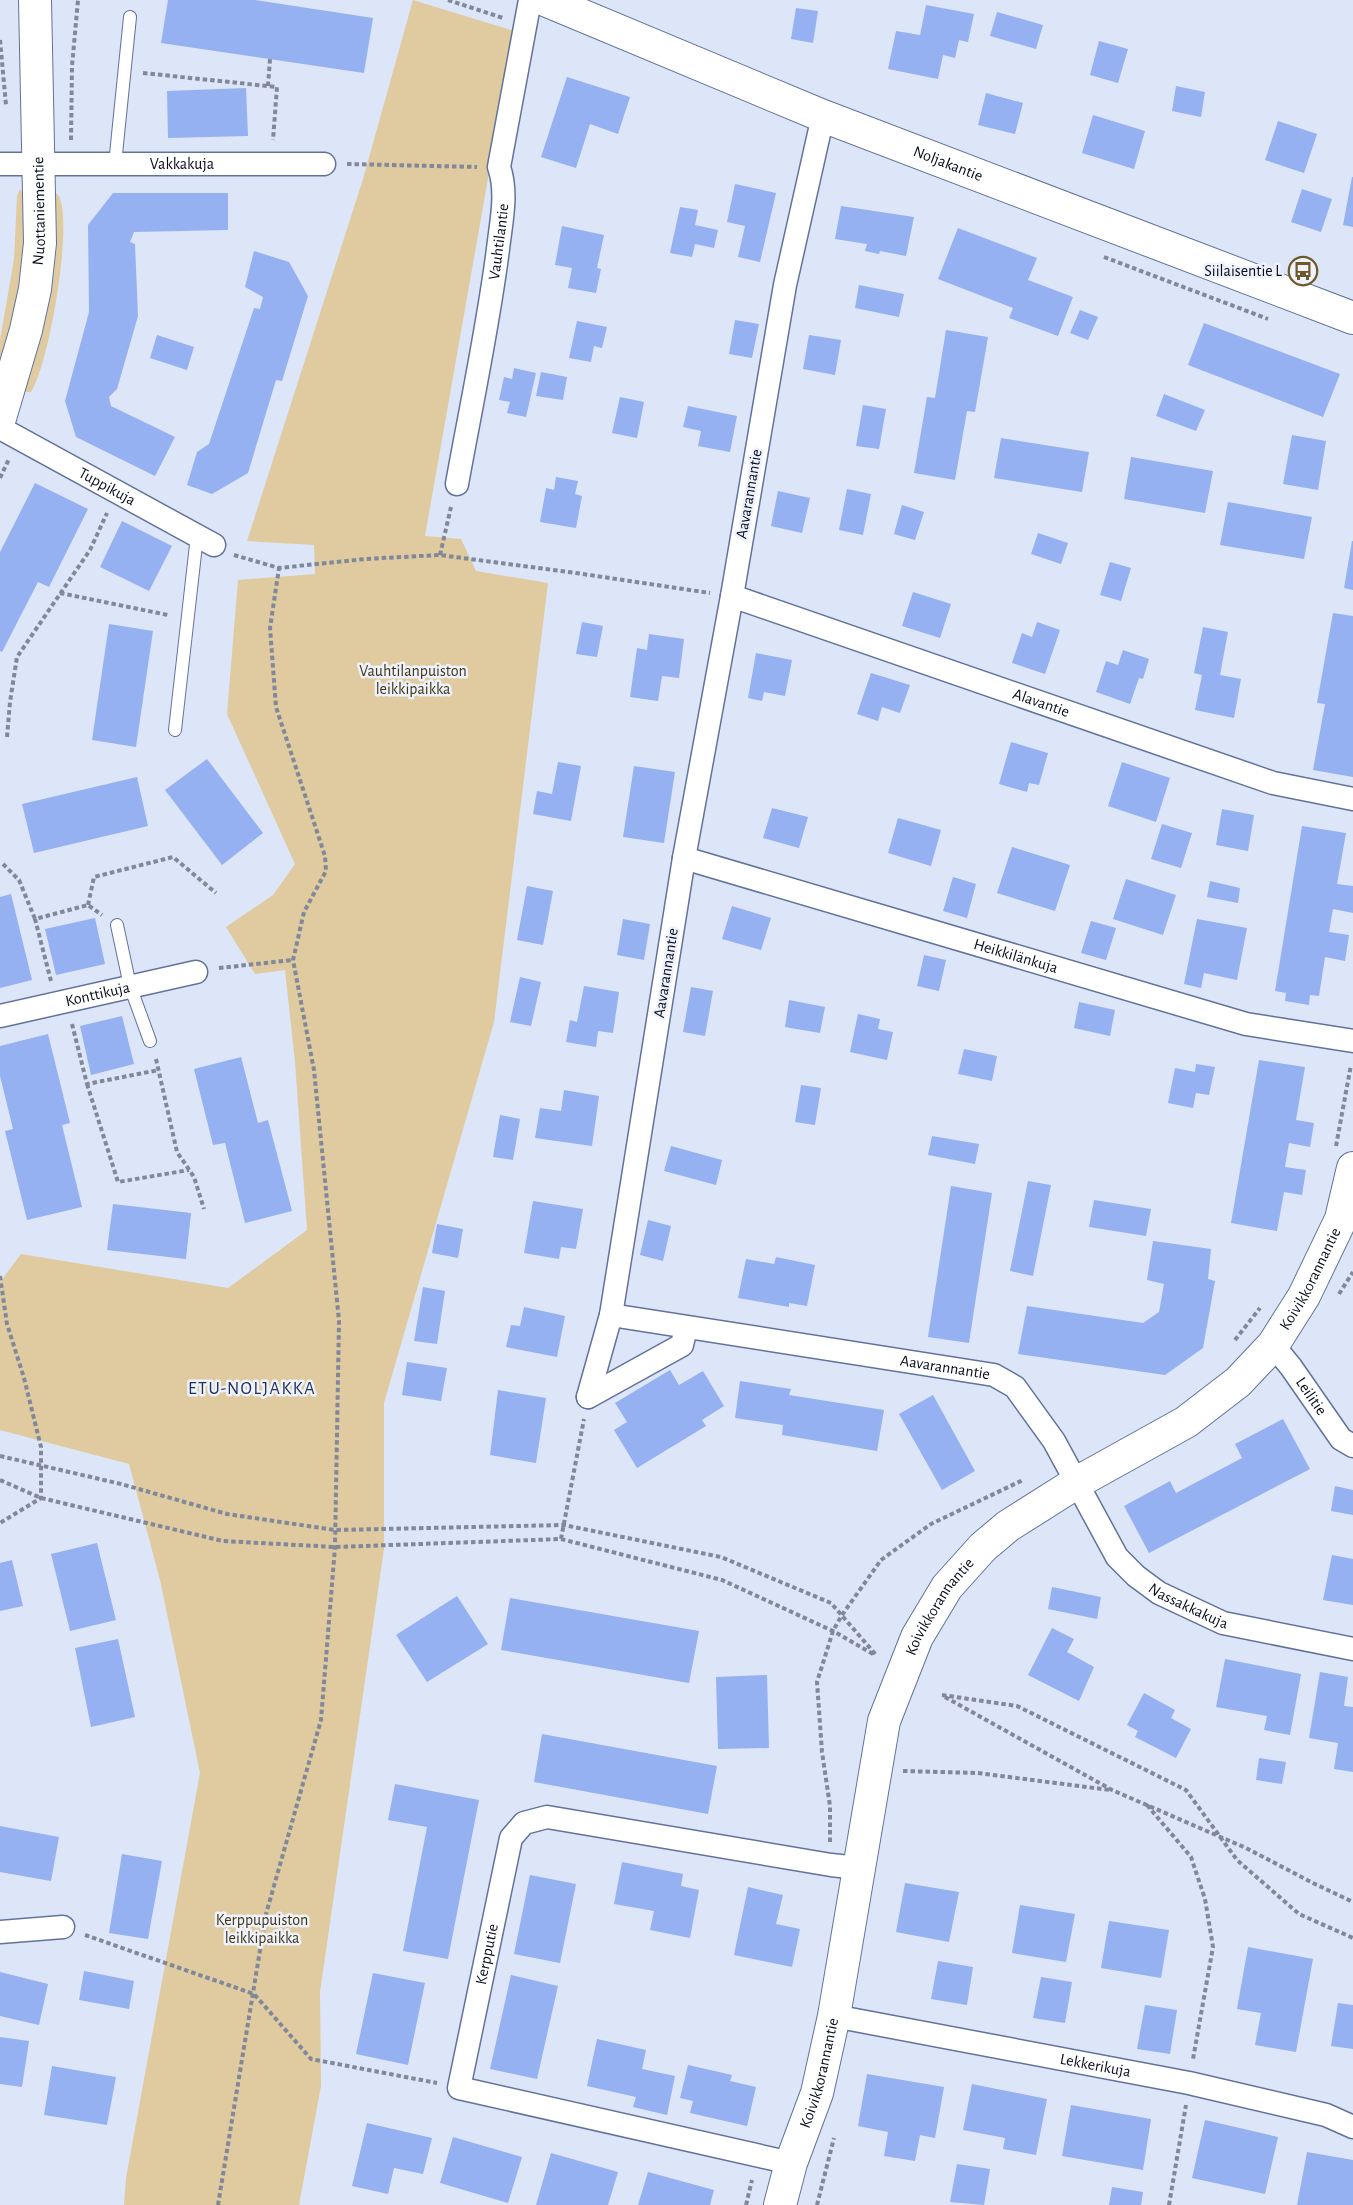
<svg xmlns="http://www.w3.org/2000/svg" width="1353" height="2205" font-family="'Alegreya Sans',sans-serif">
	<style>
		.green { fill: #dfcb9f }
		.building { fill: #95b1f2 }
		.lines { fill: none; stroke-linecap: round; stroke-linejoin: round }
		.lane-casing { stroke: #61739b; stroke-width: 14 }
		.street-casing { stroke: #61739b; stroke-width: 25 }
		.secondary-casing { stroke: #61739b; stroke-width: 34 }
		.path { stroke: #818899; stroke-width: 4; stroke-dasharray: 4.5 3; stroke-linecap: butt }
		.lane { stroke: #fff; stroke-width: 12 }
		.street { stroke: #fff; stroke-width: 22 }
		.secondary { stroke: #fff; stroke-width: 32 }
		.labels { text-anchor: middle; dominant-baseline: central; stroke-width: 5; stroke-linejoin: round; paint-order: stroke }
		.street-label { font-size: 16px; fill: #060c1b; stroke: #eef2fc }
		.poi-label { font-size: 16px; fill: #060c1b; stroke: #eef2fc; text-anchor: end }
		.park-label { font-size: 16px; fill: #423514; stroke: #eef2fc }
		.neighbourhood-label { font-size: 18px; letter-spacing: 1.5px; fill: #223054; stroke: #eef2fc }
	</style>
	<rect width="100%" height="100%" fill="#dde5f8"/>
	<!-- green -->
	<path class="green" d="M413 0 514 31 425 536 461 539 476 571 548 583 494 1022 384 1403V1549L320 1992 321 2086 299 2205H124L126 2178 200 1773 160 1580 129 1464 0 1430V1282L21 1254 228 1288 307 1230 295 1062 285 970 255 974 226 927 273 895 295 864 227 714 238 580 315 574 314 545 247 541 363 179Z
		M20 189 26 198 22 276 0 373V340L14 259 17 196Z
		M50 191C55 192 59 194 60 199 72 230 49 364 31 392H24Z"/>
	<!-- building -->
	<path class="building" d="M168 0H255L373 18 364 73 161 43Z
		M926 5 974 14 968 42 959 40 955 58 943 55 938 79 888 69 896 31 920 35Z
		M796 8 818 11 813 43 791 39Z
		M997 12 1043 25 1036 49 990 36Z
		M1099 41 1128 49 1118 83 1090 75Z
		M567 77 630 97 618 134 590 124 576 168 541 157Z
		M1176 86 1205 92 1201 117 1172 111Z
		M246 88 248 136 168 138 167 91Z
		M986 93 1023 103 1015 134 978 125Z
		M1093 115 1145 131 1134 169 1082 153Z
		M1278 121 1317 134 1304 173 1265 160Z
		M1352 177H1353V227L1343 225Z
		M735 184 776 193 760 262 738 257 745 226 727 222Z
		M1302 189 1332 199 1321 232 1291 222Z
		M113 193H228V230L134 232 130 242 135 244 138 316 117 389 109 397 111 406 175 437 155 476 76 437 65 401 89 312 88 225Z
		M841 206 914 217 906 256 880 251 879 254 865 251 867 244 835 239Z
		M680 207 698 210 695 225 718 230 714 248 695 244 692 257 670 253Z
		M562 226 604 235 597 268 601 269 596 293 568 288 572 268 555 265Z
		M958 228 1037 258 1028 280 1073 297 1058 336 1009 318 1013 308 938 279Z
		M254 251 289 262 308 296 282 381 276 380 248 473 212 494 187 485 197 452 209 444 254 308 260 309 263 297 245 287Z
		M859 285 904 294 899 317 855 308Z
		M1080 310 1098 317 1088 340 1070 333Z
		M735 320 759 324 752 358 729 354Z
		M577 321 607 327 602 348 594 346 591 362 569 358Z
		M1204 323 1340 374 1323 417 1188 365Z
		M946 330 988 337 975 412 967 411 955 480 914 473 927 397 935 398Z
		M157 335 194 347 187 370 150 358Z
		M809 335 841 340 835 375 803 369Z
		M514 368 536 373 526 417 507 413 510 402 499 400 504 377 512 379Z
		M541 372 567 377 563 400 536 396Z
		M1164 394 1205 410 1196 431 1156 416Z
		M620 397 644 402 637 438 612 433Z
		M863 405 886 409 879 449 856 446Z
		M688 406 737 416 730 452 698 446 701 431 683 427Z
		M1292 435 1326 441 1318 490 1283 484Z
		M1001 438 1089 452 1082 492 994 478Z
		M1131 457 1213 471 1205 513 1124 499Z
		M556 477 578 481 575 494 582 496 576 528 540 522 546 488 554 490Z
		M35 483 88 509 49 587 38 582 2 652 0 651V552Z
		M847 489 871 494 863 535 839 530Z
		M778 491 810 498 802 533 771 526Z
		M1228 502 1312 517 1304 559 1220 545Z
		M902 505 924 512 915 540 894 534Z
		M122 521 172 546 149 591 100 567Z
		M1038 533 1068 543 1061 564 1031 554Z
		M1352 541H1353V590L1344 588Z
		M1110 562 1131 568 1121 601 1100 595Z
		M913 592 951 604 940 638 902 626Z
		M1333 613 1353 616V777L1313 770 1325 704 1317 703Z
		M582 622 603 626 597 657 576 654Z
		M1037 622 1060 630 1045 674 1012 663 1022 633 1032 637Z
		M109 624 153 631 136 747 92 740Z
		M1203 627 1228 632 1220 675 1241 679 1234 718 1195 710 1202 675 1194 673Z
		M649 634 684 639 679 678 662 676 658 701 630 697 637 648 647 650Z
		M1123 650 1149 659 1143 679 1139 678 1130 704 1096 692 1106 661 1118 665Z
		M756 653 792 660 785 696 764 692 762 701 748 698Z
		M871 673 910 685 900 713 882 707 878 721 857 714Z
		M1011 742 1048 753 1039 785 1029 783 1027 792 999 784Z
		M207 759 263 833 222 865 165 790Z
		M558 762 581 766 571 821 533 814 537 791 552 794Z
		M1122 762 1170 778 1156 822 1108 806Z
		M634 766 675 772 664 843 623 837Z
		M137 777 148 826 34 853 22 804Z
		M772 808 808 817 799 848 763 838Z
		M1222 809 1254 815 1248 851 1216 845Z
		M898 818 941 830 931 866 888 853Z
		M1162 824 1192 833 1181 868 1151 859Z
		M1302 826 1346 833 1337 884 1353 886V913L1333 909 1329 932 1349 935 1345 961 1325 957 1319 996 1310 995 1309 1005 1285 1001 1286 993 1275 991Z
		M1012 847 1070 865 1055 911 997 893Z
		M953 877 976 884 967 918 943 911Z
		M1126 879 1176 895 1163 935 1113 919Z
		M1210 881 1240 888 1238 903 1207 897Z
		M527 886 553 891 543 945 517 940Z
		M11 894 32 980 0 988V897Z
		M732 906 771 918 761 950 722 939Z
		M95 918 105 964 56 975 45 929Z
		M623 919 650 924 644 960 617 955Z
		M1197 919 1247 928 1237 980 1204 973 1201 988 1184 984Z
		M1091 921 1116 928 1106 960 1081 953Z
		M924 955 946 960 939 991 917 986Z
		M520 977 541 982 531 1026 510 1022Z
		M584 986 619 992 613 1033 598 1031 596 1047 566 1042 570 1020 577 1022Z
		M691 987 713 991 705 1036 683 1032Z
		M789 1000 825 1007 820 1033 785 1027Z
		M1079 1002 1115 1010 1110 1036 1074 1028Z
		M858 1014 880 1019 878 1029 893 1032 887 1060 850 1052Z
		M122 1016 134 1064 91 1075 80 1026Z
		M48 1034 70 1123 62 1125 82 1207 27 1220 5 1131 13 1129 0 1076V1046Z
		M964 1049 997 1056 992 1081 958 1074Z
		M241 1057 258 1123 268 1120 292 1211 245 1223 225 1143 213 1145 194 1069Z
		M1259 1060 1305 1067 1296 1120 1314 1123 1310 1147 1289 1143 1285 1167 1306 1170 1302 1195 1284 1192 1277 1231 1231 1223Z
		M1196 1064 1215 1067 1209 1095 1196 1093 1193 1108 1168 1103 1175 1068 1195 1072Z
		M801 1085 821 1088 815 1125 795 1122Z
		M564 1090 599 1096 592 1146 535 1138 540 1108 561 1111Z
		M500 1115 520 1119 513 1160 493 1157Z
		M932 1136 979 1144 975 1164 928 1155Z
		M671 1146 722 1160 716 1185 664 1171Z
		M1028 1181 1051 1185 1033 1276 1010 1271Z
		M951 1186 992 1193 969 1343 928 1337Z
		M1094 1200 1151 1209 1146 1236 1089 1227Z
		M533 1201 583 1209 576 1249 561 1247 559 1259 524 1253Z
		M113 1204 191 1213 186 1259 107 1250Z
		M648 1220 671 1226 663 1261 640 1255Z
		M437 1224 463 1229 458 1258 432 1253Z
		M1153 1241 1211 1249 1208 1279 1215 1281 1203 1348 1165 1375 1018 1354 1027 1306 1143 1323 1159 1312 1164 1284 1147 1280Z
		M776 1257 815 1265 807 1306 789 1303V1307L738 1298 746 1259 774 1264Z
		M423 1287 445 1291 437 1344 414 1341Z
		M524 1307 565 1316 557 1357 506 1347 511 1325 520 1326Z
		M407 1362 447 1368 441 1401 402 1395Z
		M670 1370 679 1385 703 1371 724 1406 702 1420 706 1426 637 1468 614 1430 627 1422 615 1403Z
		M740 1381 791 1389 789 1395 884 1410 877 1451 782 1435 783 1425 735 1418Z
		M498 1390 546 1398 536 1463 490 1455Z
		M933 1395 975 1471 942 1490 899 1414Z
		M1283 1419 1310 1469 1149 1553 1124 1506 1170 1481 1176 1493 1242 1458 1235 1444Z
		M1335 1486 1353 1490V1515L1331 1511Z
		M97 1543 116 1620 70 1631 51 1554Z
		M1332 1555 1353 1559V1605L1323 1600Z
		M12 1560 23 1606 0 1611V1563Z
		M1052 1587 1101 1597 1097 1619 1048 1609Z
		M457 1596 488 1644 427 1682 396 1635Z
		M510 1598 699 1631 689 1683 501 1650Z
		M1052 1628 1074 1639 1067 1652 1094 1667 1079 1701 1028 1675Z
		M118 1639 135 1717 91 1727 75 1648Z
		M1225 1659 1301 1674 1290 1735 1264 1730 1267 1716 1216 1707Z
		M1320 1672 1348 1677 1344 1706 1353 1707V1772L1334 1769 1338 1743 1309 1738Z
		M767 1675 769 1748 718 1749 716 1677Z
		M1144 1693 1175 1710 1171 1718 1191 1729 1176 1758 1135 1737 1138 1731 1127 1725Z
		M542 1734 717 1766 708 1814 534 1782Z
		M1259 1758 1286 1762 1282 1784 1256 1780Z
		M395 1784 479 1800 448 1959 403 1951 427 1827 388 1820Z
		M0 1826 59 1837 51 1881 0 1872Z
		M122 1854 162 1861 148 1939 109 1933Z
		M622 1862 683 1874 681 1886 699 1890 690 1938 650 1930 654 1911 614 1904Z
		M530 1875 576 1884 560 1963 514 1954Z
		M905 1883 959 1892 949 1942 896 1932Z
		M748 1887 783 1895 776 1924 800 1929 792 1967 734 1955Z
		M1020 1905 1075 1914 1066 1962 1012 1953Z
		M1109 1921 1169 1930 1161 1978 1101 1968Z
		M1248 1947 1313 1959 1296 2052 1255 2045 1261 2013 1237 2009Z
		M938 1961 973 1967 967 2005 931 1999Z
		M84 1971 134 1981 129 2009 79 2000Z
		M0 1972 48 1984 39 2025 0 2016Z
		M373 1973 425 1983 408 2065 356 2054Z
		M511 1975 558 1986 537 2079 490 2069Z
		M1041 1977 1072 1982 1065 2023 1033 2018Z
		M1338 2003 1353 2005V2049L1331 2046Z
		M1145 2005 1177 2010 1170 2054 1137 2049Z
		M0 2037 29 2041 22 2087 0 2084Z
		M597 2039 646 2050 642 2069 675 2076 667 2115 633 2107 636 2097 587 2086Z
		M688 2065 732 2075 730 2081 756 2087 747 2126 690 2113 693 2101 680 2098Z
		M52 2066 116 2077 107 2125 44 2115Z
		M867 2074 944 2087 935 2138 920 2135 915 2161 884 2156 888 2132 858 2126Z
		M972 2084 1047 2099 1036 2155 1003 2149 1005 2138 963 2130Z
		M1071 2105 1151 2119 1143 2170 1062 2156Z
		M1205 2120 1278 2137 1265 2194 1192 2178Z
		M367 2123 432 2138 423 2174 394 2168 388 2194 352 2186Z
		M453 2137 522 2157 508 2203 440 2183Z
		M1307 2152 1353 2160V2205H1297Z
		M551 2153 618 2172 608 2205H536Z
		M957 2164 990 2169 984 2205 950 2202Z
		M648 2172 714 2190 710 2205H638Z
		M1112 2187 1143 2192 1141 2205H1109Z"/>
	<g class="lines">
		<!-- lane casing -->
		<g class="lane-casing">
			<path id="lane" d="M115 164 130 17
				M175 730 197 536
				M117 925 130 986 150 1041"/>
		</g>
		<!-- street casing -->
		<g class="street-casing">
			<g id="street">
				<path id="s1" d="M823 116 785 285 732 596 684 858 611 1315 994 1375 1015 1387 1054 1441 1117 1557 1136 1576 1159 1593 1223 1623 1353 1649"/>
				<path id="s2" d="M0 164H324"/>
				<path id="s3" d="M0 428 214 545"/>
				<path id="s4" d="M457 484C471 406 488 328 498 249 501 222 508 193 499 167L530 0"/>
				<path id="s5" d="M732 596 1273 783 1353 799"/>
				<path id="s6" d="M684 858 1246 1024 1353 1041"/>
				<path id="s7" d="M0 1016 196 972"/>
				<path id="s8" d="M1273 1345 1291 1367 1341 1439 1353 1446"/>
				<path d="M588 1397 682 1345 686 1328"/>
				<path d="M588 1397 611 1315"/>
				<path d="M0 1932 63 1927"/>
				<path id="s9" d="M834 2016 1189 2083 1326 2115 1353 2127"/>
				<path id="s10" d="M791 2163 459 2088 511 1838 524 1823 547 1817 831 1865 858 1868"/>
			</g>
		</g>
		<!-- secondary casing -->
		<g class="secondary-casing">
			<g id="secondary">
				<path id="s11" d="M545 0 823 116 1353 318"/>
				<path id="s12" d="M0 418 26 330 35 289 40 243 35 0"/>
				<path id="s13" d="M780 2205 791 2163 817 2093 834 2016 884 1721 917 1637 947 1587 983 1547 1008 1526 1076 1483 1186 1422 1238 1382 1273 1345 1304 1296 1341 1219 1353 1168"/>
			</g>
		</g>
		<!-- path -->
		<path class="path" d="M448 0 503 18
			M0 40 6 105
			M143 73 277 87 273 140
			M268 86 270 59
			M71 140 72 66 78 0
			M347 164 477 167
			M1104 257 1268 319
			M0 478 9 459
			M234 555 279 568 365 559 440 555 576 573 710 593
			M440 555 451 507
			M60 593 168 615
			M7 737 10 702 17 657 90 550 107 513
			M3 864 19 880 35 919
			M88 905 94 877 173 857 216 893
			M219 968 293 960
			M51 981 35 919 88 905 102 915
			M72 1024 87 1084 159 1070
			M156 1059 177 1152 194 1177 204 1209
			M87 1084 118 1182 189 1170
			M1336 1146 1351 1065
			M0 1276 7 1324 24 1378 41 1447V1498L0 1523
			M1339 1294 1353 1272
			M1235 1340 1260 1308
			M0 1456 121 1484 227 1514 335 1530 564 1525 721 1557 831 1603 877 1656
			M0 1480 41 1498 223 1541 335 1547 561 1539 722 1580 833 1631 873 1654
			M561 1539 584 1419
			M942 1695 1017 1706 1186 1790 1237 1860 1299 1914 1353 1938
			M945 1697 1112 1790 1246 1848 1313 1883 1353 1902
			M903 1771 978 1773 1110 1790
			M1147 1805 1191 1857 1205 1899 1213 1947 1193 2059
			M830 1842V1806L822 1752 817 1682 833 1631 842 1615 881 1560 931 1524 1023 1480
			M85 1935 254 1994 311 2059 437 2083
			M218 2205 266 1914 321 1720 335 1547 339 1321 314 1070 293 960 304 912 326 871 325 856 276 707 270 628 279 568
			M746 2205 752 2180
			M817 2205 834 2138
			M1169 2205 1186 2105"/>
		<!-- lane -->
		<use href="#lane" class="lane"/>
		<!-- street -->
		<use href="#street" class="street"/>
		<!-- secondary -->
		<use href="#secondary" class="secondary"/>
	</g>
	<!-- icons -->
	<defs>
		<g id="bus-ring" transform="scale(1.5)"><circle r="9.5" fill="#eef2fc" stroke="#6d5928" stroke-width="1.5"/><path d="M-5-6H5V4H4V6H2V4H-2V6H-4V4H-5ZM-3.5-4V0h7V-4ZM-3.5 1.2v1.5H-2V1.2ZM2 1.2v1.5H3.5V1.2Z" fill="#6d5928"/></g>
	</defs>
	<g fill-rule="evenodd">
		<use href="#bus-ring" x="1303" y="271"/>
	</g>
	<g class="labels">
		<!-- street labels -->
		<g class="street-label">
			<text stroke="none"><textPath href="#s2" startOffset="182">Vakkakuja</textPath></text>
			<text stroke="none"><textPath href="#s11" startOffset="435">Noljakantie</textPath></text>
			<text stroke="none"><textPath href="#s12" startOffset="212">Nuottaniementie</textPath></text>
			<text stroke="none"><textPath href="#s4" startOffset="246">Vauhtilantie</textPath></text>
			<text stroke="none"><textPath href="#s3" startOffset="122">Tuppikuja</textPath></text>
			<text transform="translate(749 494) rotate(-80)">Aavarannantie</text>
			<text stroke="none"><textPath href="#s5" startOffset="327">Alavantie</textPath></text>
			<text stroke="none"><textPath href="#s6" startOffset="346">Heikkilänkuja</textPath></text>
			<text transform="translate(666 973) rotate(-81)">Aavarannantie</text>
			<text stroke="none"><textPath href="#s7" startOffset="100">Konttikuja</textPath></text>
			<text stroke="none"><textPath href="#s13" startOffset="1130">Koivikkorannantie</textPath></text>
			<text stroke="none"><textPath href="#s1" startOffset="1556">Aavarannantie</textPath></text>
			<text stroke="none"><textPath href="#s8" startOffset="64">Leilitie</textPath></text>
			<text stroke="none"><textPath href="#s1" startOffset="1916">Nassakkakuja</textPath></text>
			<text stroke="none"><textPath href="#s13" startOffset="624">Koivikkorannantie</textPath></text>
			<text stroke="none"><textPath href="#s10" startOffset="477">Kerpputie</textPath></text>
			<text stroke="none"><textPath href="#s9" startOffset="266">Lekkerikuja</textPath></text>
			<text stroke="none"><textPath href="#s13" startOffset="138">Koivikkorannantie</textPath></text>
		</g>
		<!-- poi labels -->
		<g class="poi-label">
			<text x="1282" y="271">Siilaisentie L</text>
		</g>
		<!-- park labels -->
		<g class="park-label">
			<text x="413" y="671">Vauhtilanpuiston<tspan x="413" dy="18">leikkipaikka</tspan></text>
			<text x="262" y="1920">Kerppupuiston<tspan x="262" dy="18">leikkipaikka</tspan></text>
		</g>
		<!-- neighbourhood labels -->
		<g class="neighbourhood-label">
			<text x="252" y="1389">ETU-NOLJAKKA</text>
		</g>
	</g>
</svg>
